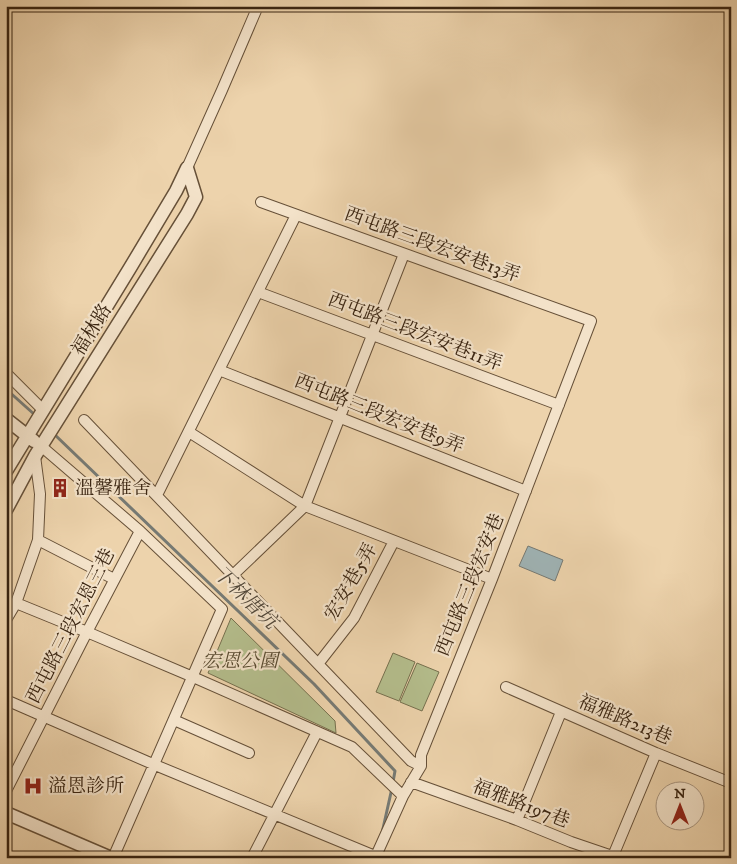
<svg xmlns="http://www.w3.org/2000/svg" width="737" height="864" font-family="'IM FELL DW Pica','Noto Serif TC',serif">
	<style>
		.green { fill: #b4bd8c; stroke: #76704e }
		.water { fill: #9fb4b6; stroke: #767a74 }
		.lines { fill: none; stroke-linecap: round; stroke-linejoin: round }
		.stream { stroke: #767a74; stroke-width: 3 }
		.minor-casing { stroke: #665038; stroke-width: 12 }
		.tertiary-casing { stroke: #665038; stroke-width: 15 }
		.minor { stroke: #f3e2c9; stroke-width: 10 }
		.tertiary { stroke: #f3e2c9; stroke-width: 12 }
		.labels { text-anchor: middle; dominant-baseline: central; stroke-width: 4.5; stroke-linejoin: round; paint-order: stroke }
		.street-label { font-size: 19px; fill: #392411; stroke: #f3e2c9 }
		.poi-label { font-size: 19px; fill: #392411; stroke: #f3e2c9; text-anchor: start }
		.park-label { font-size: 19px; font-style: italic; fill: #584a30; stroke: #f3e2c9 }
		.water-label { font-size: 20px; font-style: italic; fill: #52483a; stroke: #f3e2c9 }
	</style>
	<rect width="100%" height="100%" fill="#edd3ac"/>
	<filter id="stains"><feTurbulence type="fractalNoise" baseFrequency=".004" numOctaves="4"/><feColorMatrix values="0 0 0 0 .2 0 0 0 0 .09 0 0 0 0 .02 0 0 0 .5 -.17"/></filter>
	<radialGradient id="worn" r=".72"><stop offset=".6" stop-color="#630" stop-opacity="0"/><stop offset="1" stop-color="#630" stop-opacity=".3"/></radialGradient>
	<!-- green -->
	<path class="green" d="M231 618 335 721 336 733 208 673Z
		M393 653 415 662 399 701 376 692Z
		M417 663 439 672 422 711 400 702Z"/>
	<!-- water -->
	<path class="water" d="M528 546 563 560 555 581 519 566Z"/>
	<g class="lines">
		<!-- stream -->
		<path class="stream" d="M6 389 35 415
			M54 434 314 684 395 771 393 782
			M382 833 392 788"/>
		<!-- minor casing -->
		<g class="minor-casing">
			<path id="minor" d="M187 168 222 90 258 6
				M261 202 591 321 492 579 421 755V766L403 796 375 858
				M258 292 559 405
				M219 370 526 491
				M6 373 43 410
				M84 420 411 761 421 766
				M189 432 305 506 492 579
				M41 446 140 531 222 609 113 858
				M157 495 296 215
				M38 540 114 579
				M233 575 305 506 404 254
				M16 603 87 632 193 677 352 747 403 796
				M6 620 16 603 38 540 40 494 35 456
				M318 664 354 618 394 541
				M506 687 656 753 731 783
				M6 700 155 765 380 858
				M174 720 249 753
				M411 782 517 820 571 842 618 858
				M6 791 87 632 140 531
				M517 820 561 712
				M613 856 656 753
				M252 858 317 732"/>
		</g>
		<!-- tertiary casing -->
		<g class="tertiary-casing">
			<path id="tertiary" d="M6 419 34 441
				M6 471 130 268 176 191 187 168
				M6 510 35 456 187 214 196 197 187 168
				M6 813 111 858"/>
		</g>
		<!-- minor -->
		<use href="#minor" class="minor"/>
		<!-- tertiary -->
		<use href="#tertiary" class="tertiary"/>
	</g>
	<!-- icons -->
	<defs>
		<g id="building-bare" transform="scale(1.5)"><path d="M-4-6H4V6H1V3H-1V6H-4ZM-2.5-4.3h1.7v1.8h-1.7ZM.8-4.3h1.7v1.8H.8ZM-2.5-1h1.7V.8h-1.7ZM.8-1h1.7V.8H.8Z" fill="#8f2418" stroke="#f3e2c9" stroke-width="2.5" paint-order="stroke"/></g>
		<g id="hospital-bare" transform="scale(1.5)"><path d="M-5-5h3v3.5h4V-5h3V5h-3V1.5h-4V5h-3Z" fill="#8f2418" stroke="#f3e2c9" stroke-width="2.5" paint-order="stroke"/></g>
	</defs>
	<g fill-rule="evenodd">
		<use href="#building-bare" x="60" y="488"/>
		<use href="#hospital-bare" x="33" y="786"/>
	</g>
	<g class="labels">
		<!-- street labels -->
		<g class="street-label">
			<text transform="translate(432 245) rotate(20)">西屯路三段宏安巷13弄</text>
			<text transform="translate(92 330) rotate(-58)">福林路</text>
			<text transform="translate(415 332) rotate(21)">西屯路三段宏安巷11弄</text>
			<text transform="translate(379 414) rotate(22)">西屯路三段宏安巷9弄</text>
			<text transform="translate(351 582) rotate(-60)">宏安巷5弄</text>
			<text transform="translate(470 585) rotate(-68)">西屯路三段宏安巷</text>
			<text transform="translate(71 626) rotate(-63)">西屯路三段宏恩三巷</text>
			<text transform="translate(625 720) rotate(23)">福雅路213巷</text>
			<text transform="translate(521 804) rotate(21)">福雅路197巷</text>
		</g>
		<!-- poi labels -->
		<g class="poi-label">
			<text x="75" y="488">溫馨雅舍</text>
			<text x="48" y="786">溢恩診所</text>
		</g>
		<!-- park labels -->
		<g class="park-label">
			<text x="240" y="661">宏恩公園</text>
		</g>
		<!-- water labels -->
		<g class="water-label">
			<text transform="translate(245 598) rotate(44)">下林厝坑</text>
		</g>
	</g>
	<!-- margin -->
	<rect width="737" height="864" fill="none" stroke="#edd3ac" stroke-width="25"/>
	<rect x="8" y="8" width="722" height="849" fill="none" stroke="#392411" stroke-width="2.5"/>
	<rect x="12" y="12" width="712" height="839" fill="none" stroke="#392411"/>
	<!-- north arrow -->
	<g transform="translate(680 806)"><circle r="24" fill="#f3e2c9" stroke="#a9967f"/>
	<path d="M0-4L9 19L0 12L-9 19Z" fill="#8f2418"/>
	<text y="-8" font-size="14" font-weight="bold" text-anchor="middle" fill="#392411">N</text>
	</g>
	<rect width="100%" height="100%" filter="url(#stains)"/>
	<rect width="100%" height="100%" fill="url(#worn)"/>
</svg>
